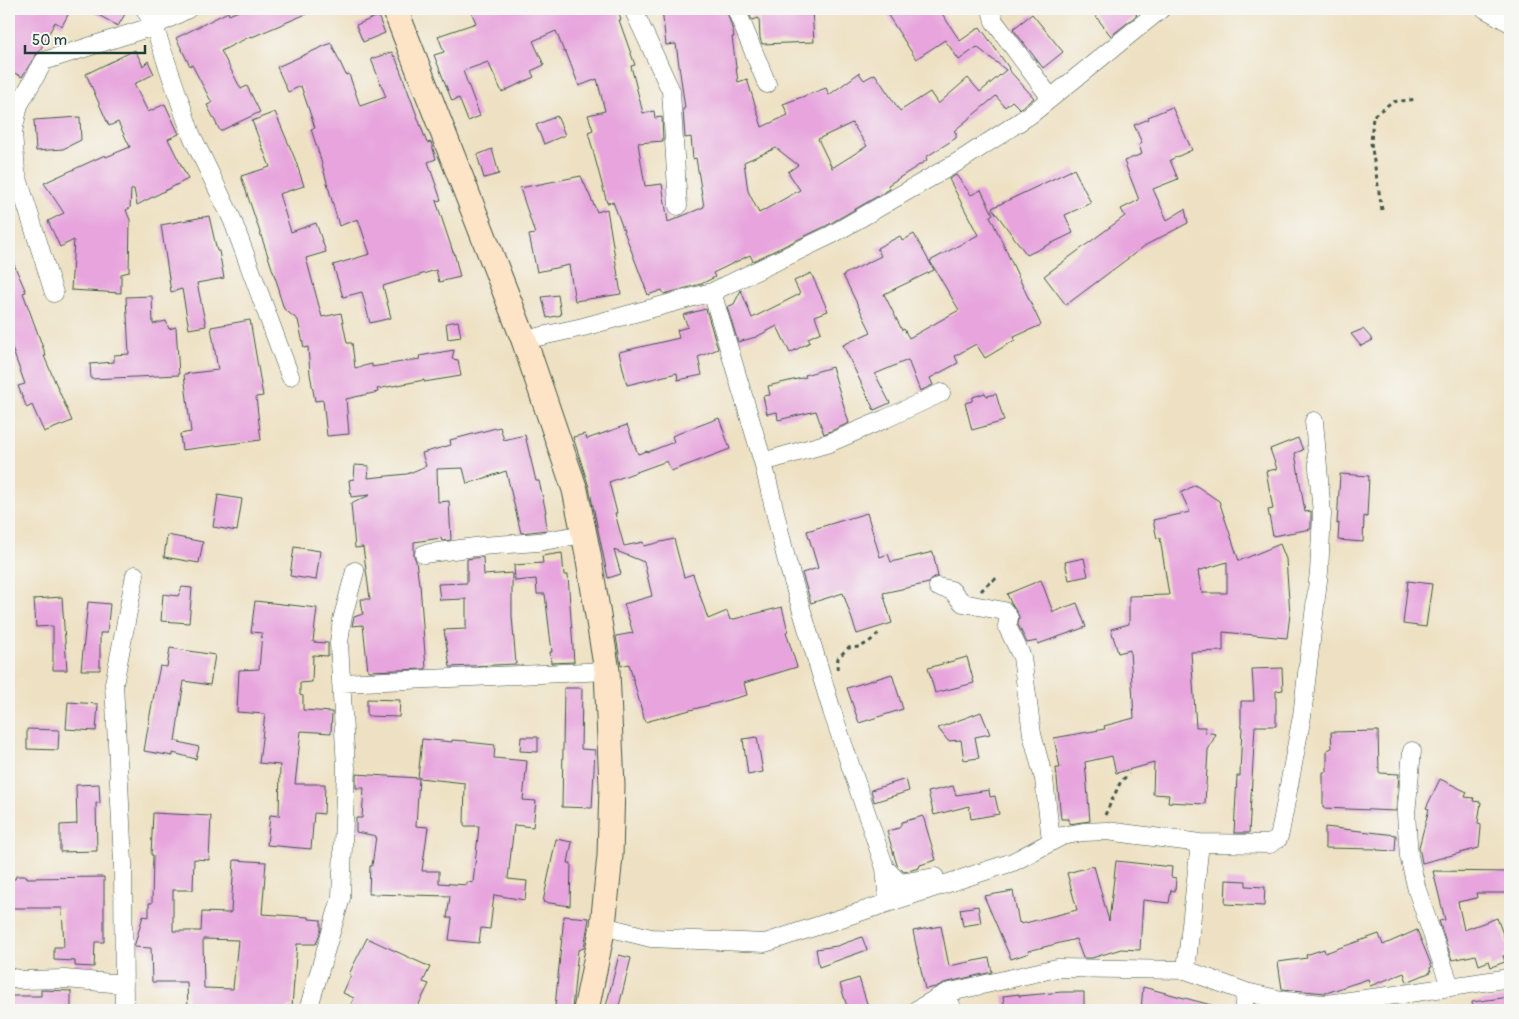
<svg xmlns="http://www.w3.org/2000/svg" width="1519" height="1019" font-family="Pangolin,sans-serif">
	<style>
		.building { fill: #e7a4dd; fill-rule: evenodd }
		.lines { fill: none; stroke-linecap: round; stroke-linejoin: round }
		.street-casing { stroke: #3e5649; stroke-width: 19 }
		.secondary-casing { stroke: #3e5649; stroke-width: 27 }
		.path { stroke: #3e5649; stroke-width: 3; stroke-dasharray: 4 4; stroke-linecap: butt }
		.street { stroke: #fff; stroke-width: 18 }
		.secondary { stroke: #fee4c6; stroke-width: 25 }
	</style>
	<rect width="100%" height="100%" fill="#f6f6f2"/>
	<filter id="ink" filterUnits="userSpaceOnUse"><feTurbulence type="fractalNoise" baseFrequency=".02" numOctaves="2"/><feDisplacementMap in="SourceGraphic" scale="10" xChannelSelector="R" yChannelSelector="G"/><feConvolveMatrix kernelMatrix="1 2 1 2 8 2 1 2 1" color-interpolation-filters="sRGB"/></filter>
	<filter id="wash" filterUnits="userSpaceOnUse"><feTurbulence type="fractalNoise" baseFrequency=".0096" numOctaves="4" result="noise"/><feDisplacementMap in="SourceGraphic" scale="20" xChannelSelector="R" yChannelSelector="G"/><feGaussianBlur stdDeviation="1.12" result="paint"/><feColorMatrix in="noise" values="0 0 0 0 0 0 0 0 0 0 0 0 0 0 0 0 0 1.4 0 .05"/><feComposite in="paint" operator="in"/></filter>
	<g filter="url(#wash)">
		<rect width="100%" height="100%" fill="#eee1c3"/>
		<g id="blocks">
			<!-- building -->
			<path class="building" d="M9 9H71L62 26 55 22 39 52 35 56 22 77 9 70Z
				M88 9H128L118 26Z
				M243 9H318L252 37 251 36 221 51 241 89 247 86 260 112 220 131 207 105 212 103 192 65 190 66 176 38 228 12 229 15Z
				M470 9H618L621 20H619L635 65 631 66 643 113 654 111 655 118 662 117 663 141 638 143 645 186 662 184 668 222 704 207 696 158 693 159 691 137 685 138 683 109 685 108 676 44 666 45 662 9H726L733 31 734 37H732L738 82 747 79 762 127 788 115 783 104 826 88 829 95 859 73 864 80 875 74 900 111 930 92 938 104 968 78 980 92 1006 70 977 47 959 60 945 40 916 59 884 9H939L960 41 980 27 1009 68 1008 69 1034 98 1020 109 1012 101 1005 107 996 96 954 131 956 133V138L926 157 927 160 888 185 890 189 826 226 753 261 750 255 713 273 715 277 701 284 664 294 662 290 648 295 613 202 607 203 588 132 593 130 588 115 605 111 597 79 579 86 566 52H564L556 31 533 41 544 65 531 71 534 77 502 92 488 62 463 71 480 116 468 121 459 98 452 101 434 55 444 52 438 36 476 23ZM852 123 867 146 832 168 818 139ZM776 148 798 165 788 172 800 190 759 213 748 191 744 162Z
				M747 9H778V11H776L812 9 814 42 762 44 760 38 759 18 752 20Z
				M1090 9H1131L1137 15 1111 36Z
				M1032 14 1063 52 1043 68 1013 29Z
				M378 16 385 33 363 42 356 25Z
				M331 43 346 75 349 74 360 106 386 97 371 59 392 52 394 57 395 56 427 143 431 142 436 159 428 162 441 200 436 201 453 252H454L460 277 439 282 436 270 383 286 391 318 370 323 362 292 343 297 333 265 370 254 358 219 339 226 320 157 311 129 315 128 301 86 288 92 277 67Z
				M135 50 143 66 148 61 154 74 134 84 148 112 165 104 179 134 168 139 188 179 137 205 134 189 131 190 130 208 126 210 130 220 129 272 121 274V293L71 290 74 240 60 247 48 221 64 213 44 183 105 155 106 157 130 147 118 122 109 126 86 74Z
				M1172 107 1192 150 1170 160 1178 179 1153 189 1167 220 1185 209 1188 223 1146 245 1066 305 1044 276 1125 216 1121 209 1139 200 1124 161 1142 154 1139 145 1142 143 1134 125 1149 119 1148 117Z
				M275 112 295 159 304 186 279 194 291 232 316 223 326 252 306 258 322 317 341 313 347 343H352L355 368 372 364V367L420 359 419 356 454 350 452 359 458 360 461 376 424 382V380L377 389 378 392 346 399 349 434 327 436 323 400 315 401 310 374 308 347 304 348 298 320 284 309 278 290 279 289 241 176 270 167 252 121Z
				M557 116 565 135 544 144 536 125Z
				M80 117 81 140 63 149 36 151 34 120Z
				M492 149 499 174 484 178 477 155Z
				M1074 169 1091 203 1065 215 1073 233 1027 255 992 208Z
				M956 175 971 195 981 190 993 214 990 216 1041 325 1014 337 1015 340 985 358 976 344 955 356 958 363 930 378 933 385 920 391 908 360 875 374 890 403 874 410 843 345 871 332 843 275 881 256 877 248 900 236 902 241 914 234 934 270 884 294 902 330 904 329 909 338 959 310 930 261 978 235 949 179Z
				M581 176 597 212 607 209 621 294 575 301 569 265 537 272 529 235 535 234 520 188Z
				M209 216 217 251H219L224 278 197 283 206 326 189 329 182 289 171 292 161 225Z
				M9 253 26 292 23 293 46 356H44L72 421 44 432 32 405 27 408 18 386 25 384 9 340Z
				M811 273 828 311 815 316 821 332 808 338 810 342 790 353 777 326 756 337 738 342 727 307 734 304 741 290 752 318 800 294 794 281Z
				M558 295 561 315 547 318 542 297Z
				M152 296 153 324 166 321 169 329 176 327 179 375 91 379 90 364 114 362V355L129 354 126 297Z
				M706 309 718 349 698 357 702 375 678 380 677 373 627 385 619 352 679 338 677 330 688 327 683 315Z
				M250 320 263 396 256 397 261 440 182 450 180 434 191 432 184 374 218 370 211 327Z
				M458 321 461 337 448 339 446 323Z
				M1363 329 1373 340 1361 346 1351 334Z
				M832 367 849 423 824 434 816 411 778 420 777 412 767 414 763 396 770 395 768 386 806 377 805 375Z
				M985 393 987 396 996 394 1004 421 972 430 965 403 972 401 973 397Z
				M719 418 730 449 671 471 667 461 609 482 617 513H615L624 546 643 542 644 546 674 539 684 577 693 574 708 619 727 611 730 620 782 607 788 631 786 632 797 667 744 683 747 695 645 722 629 664 621 666 616 636 633 633 624 604 652 596 644 562 614 550 621 574 608 578 589 487 573 437 585 434 587 439 627 425 638 454 647 451 648 452 674 442 672 436Z
				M500 427 504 440 525 435 536 481H539L546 512H545L547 530 521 533 506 471 467 484 463 468 437 469 438 502 449 501 451 540 442 541 441 538 414 542V556L416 561 419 584H420L426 669 368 671 363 625 352 626 354 617 363 614 361 599H370L363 547 355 548 351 504 370 495 351 497 349 480 354 479 355 465 369 466 368 478 407 474 426 466 422 453 451 445 450 440Z
				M1298 438 1303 450 1295 453 1305 512 1311 511V529L1273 536 1268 510 1273 509 1266 471 1277 469 1270 449Z
				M1340 474 1369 476 1367 517 1364 516 1363 542 1338 540 1339 523 1337 524Z
				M1195 485 1219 501 1239 561 1280 544 1286 559 1290 614 1287 638 1223 632V651L1191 652 1196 727H1205V732L1216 734 1208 750 1205 804 1168 802 1169 795 1153 794 1154 763 1116 773 1112 756 1085 762 1090 821 1069 824V819H1061L1056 768H1060L1054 738 1105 729 1104 726 1134 718 1130 650 1118 653 1111 629 1129 624V596L1169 595 1160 538 1157 539 1153 520 1190 512 1181 493ZM1227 562V593H1202L1198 571Z
				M218 495 242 499 237 531 213 527Z
				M867 513 880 557 888 554 891 562 933 552 938 577H934L929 583 883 593 892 623 857 634 843 593 811 603 802 573 818 568 807 531Z
				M167 535 203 542 199 563 164 557Z
				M294 547 320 551 316 580 290 576Z
				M562 553 564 575H568L574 662 551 663 550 652H552L545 594H537L536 579 515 581 514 565 543 563 542 556Z
				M483 557 484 575 512 573V616L516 664 450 667 444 630 466 629V599L440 600 438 584 467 583V559Z
				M1084 558 1088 576 1069 580 1065 562Z
				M1041 580 1053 612 1077 603 1086 627 1038 644 1037 641 1027 643 1018 625 1019 616 1011 603 1007 594Z
				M1408 581 1432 584 1426 627 1403 624Z
				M182 587 192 588 189 623 161 621 163 594 178 596Z
				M62 597 67 670H53V626L36 627 34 599Z
				M255 601 317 608 313 642 328 643V656L313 655 312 682 300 683V695L303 696V710L332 712 331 733 301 731 295 784H325L324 814 314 813 311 849 267 845 270 815 279 816 280 765 259 763 265 714 237 712 239 670 259 669 262 633 251 632Z
				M88 602 110 604 107 633H100V670H81Z
				M170 648 215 655 210 685 184 681 175 741 199 747 196 759 173 753V756L144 751 151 709 160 666 167 667Z
				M967 657 974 683 935 693 928 668Z
				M1282 668 1283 690 1276 691V726H1255L1249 833H1234L1237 776H1240L1242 726H1241V701H1254L1252 669Z
				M892 674 903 709 859 723 847 688Z
				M564 688H582L581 749 595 750 592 808 562 807Z
				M367 699 400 700 399 717 367 716Z
				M68 702 98 704 96 731 66 729Z
				M981 712 990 734 975 737 979 758 964 760 961 740 948 741 938 728Z
				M27 729 59 730 58 750 27 749Z
				M1378 731 1379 772 1380 773 1399 774 1396 811 1323 808V772H1327V750L1332 748 1331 732Z
				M521 737H538V752L520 751Z
				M757 737 763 772 748 775 743 739Z
				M422 739 452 742V740L467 741V742L495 745 494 758 527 761 523 800 536 801 533 827 514 825 508 879 527 881 525 900 494 895 490 929 481 928 479 943 449 940 452 918H447L450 896 369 894 370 866H372L376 836 356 832V818H362L364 788H356V774L418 778ZM419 778 465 783 464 826H479L473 883 467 882V885L439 883V871H422L428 827 416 826Z
				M906 779 909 791 874 802 871 790Z
				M1440 779 1467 792 1465 797 1474 798 1473 801 1481 802 1478 823 1481 824V828L1479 848 1422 863 1419 847 1429 809 1426 808Z
				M99 784 100 803H96L97 851 60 852V825L77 824 76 785Z
				M953 786 956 795 989 790 990 797 995 796 999 814 971 819 969 806 934 815 928 792Z
				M153 813 211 816 209 860 194 859 193 890H173V931H201L202 912 229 913 231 912 234 860 266 862 262 914 309 917V919L321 920V930L316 944H297L292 1006H288L287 1010H188L187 982H152L151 948 134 947 143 916 149 917V903H152L153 855H151ZM203 939 238 940 233 989 204 988Z
				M923 816 936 860 920 865 919 868 904 872 897 865 887 831 899 828 902 822Z
				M1325 827 1396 835 1395 851 1377 850V849L1325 848Z
				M556 839 572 842 568 863H571L570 906 543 902Z
				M1116 861 1172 867 1171 877 1176 878 1175 891 1171 890 1169 903 1143 900 1140 950 1121 949 1092 958H1083L1076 939 1028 951 1029 953 1011 959 984 896 1013 891 1019 923 1020 922 1021 924 1077 910 1067 873 1094 866 1109 921Z
				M1433 871 1510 872V893H1476L1477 898 1458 902 1464 930 1497 918 1510 953 1503 956 1505 962 1491 967 1489 961 1479 965 1476 955 1452 960 1439 921 1445 920Z
				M16 876H27V878L104 877V942H95L94 967 75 966V961L54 960V947H64L62 908H9V879H15Z
				M1226 880 1246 881V886L1265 887 1264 906 1225 904Z
				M978 906 981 923 963 926 960 909Z
				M564 916 589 918 584 948 578 950 572 1009 555 1007Z
				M941 926 949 966 989 958 992 972 944 983 936 987 925 989 913 931Z
				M1417 930 1432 967 1430 968 1431 972 1407 982 1404 973 1370 986 1368 979 1326 993 1282 989 1278 962 1307 958 1306 955 1324 949 1325 953 1379 934 1383 945Z
				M862 937 867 950 819 967 816 949 837 946Z
				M367 938 430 967 423 982 429 984 416 1010H348L354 998 343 993 351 975 349 974Z
				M619 955 631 958 618 1010H605Z
				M859 978 869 1010H848L840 984Z
				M1143 987 1215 1006 1214 1010H1141Z
				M41 990 71 991V1010H9V996H41Z
				M1062 992H1084V1010H1025L1024 1008 1005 1010 1003 996 1019 994V996Z
				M1510 997V1010H1473L1472 1002Z"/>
		</g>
	</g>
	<g filter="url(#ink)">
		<use href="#blocks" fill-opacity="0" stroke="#3e5649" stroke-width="1"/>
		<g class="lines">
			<!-- street casing -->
			<g class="street-casing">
				<path id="street" d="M145 9 154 26 191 134 232 219 290 376
					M633 9 671 91 678 206
					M736 9 767 84
					M991 9 994 21 1050 97
					M1485 9 1510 23
					M54 293 16 172 13 132 19 105 44 61 154 26 188 9
					M524 340 583 327 712 292
					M763 462 829 443 885 419 941 393
					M424 554 482 546 538 542 584 534
					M938 587 951 590 963 603 1004 611 1009 618 1007 626 1022 657 1032 734 1044 779 1051 840
					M341 683 607 671
					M1412 751 1406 814 1409 856 1417 890 1450 986
					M885 868 900 883 935 877
					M888 902 885 868 832 711 786 558 763 462 712 292 831 235 961 160 1030 115 1161 9
					M603 926 651 938 765 943 1013 862 1062 836 1083 832 1107 831 1200 843 1270 844 1278 839 1280 833 1302 716 1319 572 1322 514 1314 421
					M1186 970 1200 843
					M9 977 23 980 65 979 124 984
					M946 993 953 1010
					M124 1010 123 862 114 684 135 575
					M308 1010 341 898 346 768 339 643 342 620 355 571
					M916 1010 946 993 1057 968 1186 970 1246 992 1286 1001 1326 1004 1403 994 1510 978
					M1243 1010 1246 992"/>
			</g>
			<!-- secondary casing -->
			<g class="secondary-casing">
				<path id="secondary" d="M395 9 524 340 575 490 588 554 607 671 612 786 610 856 603 926 586 1010"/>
			</g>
			<!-- path -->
			<path class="path" d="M1382 210 1371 143 1373 116 1392 102 1417 99
				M981 591 991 581 998 578
				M837 669 838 658 848 648 860 647 869 642 879 633
				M1105 815 1121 781 1129 774"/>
			<!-- street -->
			<use href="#street" class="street"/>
			<!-- secondary -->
			<use href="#secondary" class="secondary"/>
		</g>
	</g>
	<!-- margin -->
	<rect width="1519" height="1019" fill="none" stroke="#f6f6f2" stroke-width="30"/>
	<!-- scale -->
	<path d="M25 45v8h120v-8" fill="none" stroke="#1f3d34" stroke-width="2.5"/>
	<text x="32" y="45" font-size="15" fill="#1f3d34" stroke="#f6f6f2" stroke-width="4" paint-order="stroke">50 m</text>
</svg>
